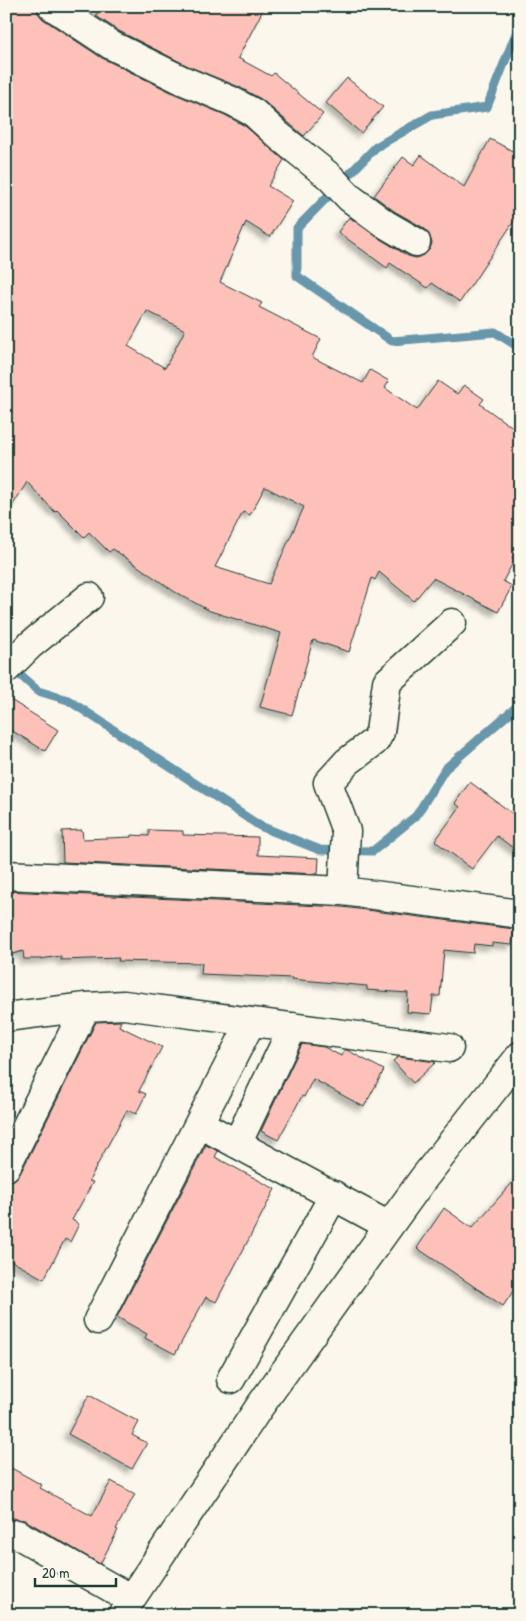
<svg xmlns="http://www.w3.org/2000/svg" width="526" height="1621" font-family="'Patrick Hand',sans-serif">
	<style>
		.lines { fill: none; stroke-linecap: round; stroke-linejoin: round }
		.stream { stroke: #6896aa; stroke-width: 9 }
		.building { fill: #fdc1ba; stroke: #1f3d34; fill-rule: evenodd; filter: url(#shadow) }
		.minor-casing { stroke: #1f3d34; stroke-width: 31 }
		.minor { stroke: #fbf7ec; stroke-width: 28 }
	</style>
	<defs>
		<filter id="shadow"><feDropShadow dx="-4.5" dy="4.5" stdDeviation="2.5" flood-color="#0004"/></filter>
	</defs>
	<rect width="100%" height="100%" fill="#fbf7ec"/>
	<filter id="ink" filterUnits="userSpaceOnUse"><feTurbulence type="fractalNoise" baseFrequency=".02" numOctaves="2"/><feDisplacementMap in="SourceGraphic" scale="10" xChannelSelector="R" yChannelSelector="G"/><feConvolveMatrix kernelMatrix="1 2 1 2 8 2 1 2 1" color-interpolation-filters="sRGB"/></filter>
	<g filter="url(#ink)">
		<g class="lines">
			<!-- stream -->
			<path class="stream" d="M520 23 487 107 432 115 376 147 297 228V276L392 341 495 332 520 348
				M12 668 38 691 68 700 260 826 320 850 373 851 416 816 445 769 514 709 520 706"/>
		</g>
		<!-- building -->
		<path class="building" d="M6 6 37 7 38 13 43 19 102 58 175 94 225 115 245 126 284 160 268 186 293 201 270 237 246 222 220 282 262 303 259 307 321 339 312 357 363 383 370 370 389 381 385 388 417 410 438 381 457 394 464 385 484 399 480 404 506 423 520 430V543L512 558 515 559 503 581 512 586 498 612 433 578 414 601 379 572 375 580 372 578 349 652 313 640 292 715 260 707 281 633 210 611 175 592 113 549 109 552 89 532 84 537 57 510 55 512 27 482 6 516ZM147 311 185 330 165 368 128 346ZM265 487 304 507 269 584 215 567 243 512 250 515Z
			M101 6H265L238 58 271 76 274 73 323 114 304 136 261 99 239 87 188 66 119 31 96 16Z
			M347 78 383 107 361 133 326 103Z
			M490 139 520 155V212L460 302 432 283 428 288 390 263 387 268 338 232 349 217 377 237 408 256 416 258 424 255 430 249 432 243 429 234 424 228 394 211 374 196 403 157 414 165 421 155 464 187Z
			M6 697 58 730 45 751 6 727Z
			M470 782 520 819V853L497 836 472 869 435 841 460 807 455 803Z
			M82 830 83 839 131 837V835L149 836V830L183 831V835L258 837V855L319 858 318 874 63 862 62 831Z
			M6 891 342 907 514 929 512 945 492 943V946L474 944 473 953 444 950 440 996H433L431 1014 407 1012 408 993 367 990V986L291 979 292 978 201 974 202 963 118 961 119 958 61 960V956L40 959H24L23 951 6 956Z
			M121 1021 119 1026 162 1047 139 1091 146 1094 136 1114 127 1110 102 1156 89 1181 93 1182 72 1220 79 1224 70 1242 65 1239 44 1279 6 1258V1183L14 1180 20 1174 96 1022Z
			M302 1044 324 1047 341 1056 344 1050H347L384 1070 364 1107 313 1079 304 1097 302 1096 278 1140 261 1131Z
			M398 1057 436 1062 413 1083 393 1061Z
			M206 1145 218 1151 215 1157 275 1189 216 1302 206 1297 175 1354 145 1338 147 1334 117 1317Z
			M520 1174V1281L503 1306 417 1248 444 1208 472 1228Z
			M89 1395 139 1422 132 1435 147 1443 132 1469 68 1434Z
			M6 1465 42 1485 40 1488 92 1516 111 1481 135 1494 116 1529 118 1530 100 1564 25 1520 16 1519 6 1514Z"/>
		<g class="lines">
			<!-- minor casing -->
			<g class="minor-casing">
				<path id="minor" d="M52 6 111 45 182 80 232 101 254 113 279 136 330 177 350 198 385 224 416 242
					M6 669 29 646 89 597
					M6 875 343 891 520 914
					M343 891 346 831 328 783 347 762 375 741 380 732 387 682 452 623
					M6 1017 86 1007
					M200 1124 389 1226
					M237 1144 293 1027
					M6 1167 86 1007 124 1005 449 1048
					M98 1320 251 1022
					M231 1379 334 1195
					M17 1534 131 1599
					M122 1615 131 1599 260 1406 389 1226 423 1179 520 1056"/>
			</g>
			<!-- minor -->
			<use href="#minor" class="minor"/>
		</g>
	</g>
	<!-- margin -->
	<rect width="526" height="1621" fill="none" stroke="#fbf7ec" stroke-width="25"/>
	<rect x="12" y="12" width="501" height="1596" fill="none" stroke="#1f3d34" stroke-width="2" filter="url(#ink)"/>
	<!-- scale -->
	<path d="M35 1578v8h81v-8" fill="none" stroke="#1f3d34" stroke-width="2.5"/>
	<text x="42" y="1578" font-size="15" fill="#1f3d34" stroke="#fbf7ec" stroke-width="4" paint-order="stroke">20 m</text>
</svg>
